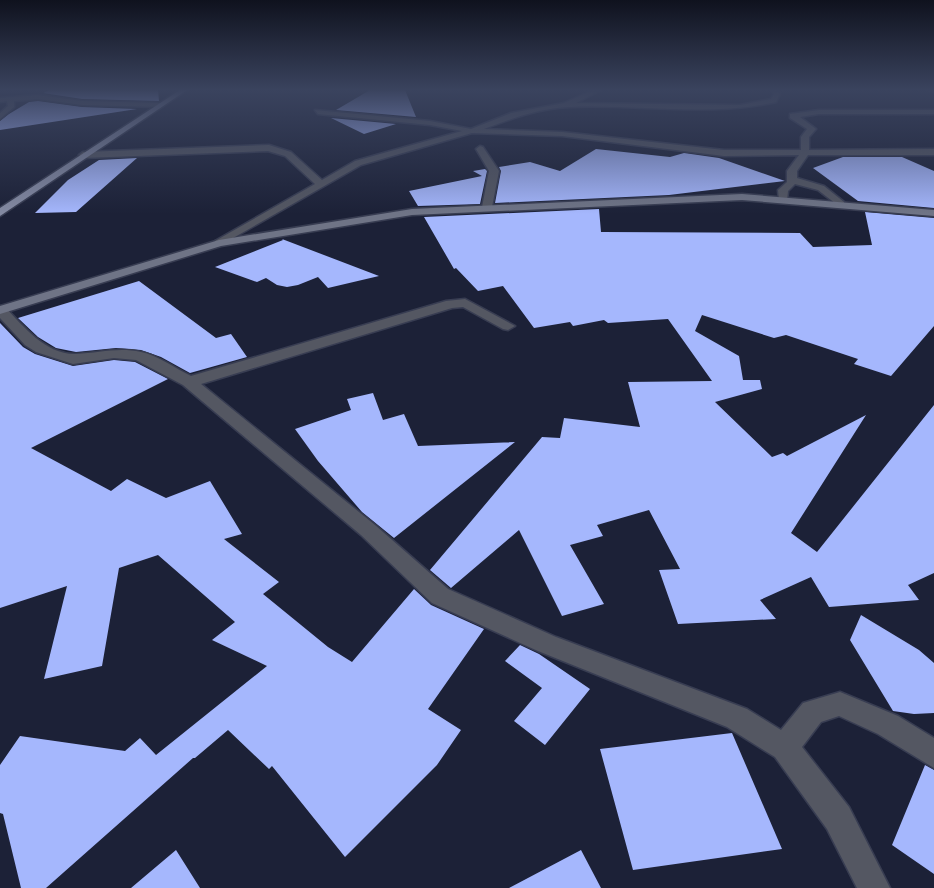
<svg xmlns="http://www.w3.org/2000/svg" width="934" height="888" font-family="'Source Sans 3',sans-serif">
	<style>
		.building { fill: #a5b7fd }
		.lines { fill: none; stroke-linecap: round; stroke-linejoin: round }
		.street-casing { stroke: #383d52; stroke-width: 3 }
		.secondary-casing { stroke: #383d52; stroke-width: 3 }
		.primary-casing { stroke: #383d52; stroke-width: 3 }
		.street { fill: #545762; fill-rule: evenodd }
		.secondary { fill: #6f7486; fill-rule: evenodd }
		.primary { fill: #848aa2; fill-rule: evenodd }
	</style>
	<rect width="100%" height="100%" fill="#1c2137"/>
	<!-- building -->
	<path class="building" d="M50 90H158L159 101 82 99 43 93Z
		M370 90H405L416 117 336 110Z
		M38 101 82 107 137 109 0 130V121L9 114 29 102Z
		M331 118 396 124 364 134Z
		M596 149 670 157 684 153 719 158 785 181 669 195 495 203 501 171 499 167 530 162 560 171Z
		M843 157H902L934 171V208L858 201 813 168Z
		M137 158 76 212 35 213 68 180 99 160Z
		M485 169 487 171 480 204 418 206 409 191 482 176 473 171Z
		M599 209 601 232 800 233 813 247 872 245 865 212 934 218V326L891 376 854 364 858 359 786 335 774 338 702 315 695 331 739 356 743 380H760L762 389 715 402 772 457 783 453 787 456 866 415 791 533 817 552 934 405V573L908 585 919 600 829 607 811 577 760 600 776 619 678 624 659 570 680 569 649 510 597 525 603 536 570 545 604 604 562 616 519 530 451 588 430 570 542 437 560 438 564 418 640 427 628 382 712 381 668 319 608 323 604 320 573 326 570 322 534 328 503 286 478 291 456 268 454 269 424 217Z
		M282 239 379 276 328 288 318 277 298 285 287 287 277 285 266 278 257 282 215 267 283 240Z
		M139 281 216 338 231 334 247 357 190 373 161 357 141 350 116 348 76 352 56 348 38 337 18 318Z
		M0 323 23 347 35 354 73 366 114 360 135 362 168 379 31 448 111 491 127 479 166 498 210 481 242 534 224 539 279 582 263 594 328 647 352 662 414 589 431 605 484 629 428 709 461 730 437 765 345 857 272 766 269 769 228 730 195 758H193L46 888H21L3 814 0 813V765L20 736 125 751 140 738 156 755 267 666 212 640 235 622 158 555 119 568 102 666 44 679 67 586 0 608Z
		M373 393 383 420 404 414 418 446 515 442 394 538 362 512 318 461 295 429 351 410 347 399Z
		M861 615 919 650 934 663V713L914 714 893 711 850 640Z
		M520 645 539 654 590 689 545 745 514 721 542 688 505 661Z
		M732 733 782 849 633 870 600 749Z
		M925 765 934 770V874L892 845Z
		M176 850 200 888H131Z
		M581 850 601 888H509Z"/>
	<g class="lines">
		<!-- street casing -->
		<g class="street-casing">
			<path id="street" d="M593 90H601L576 103 740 105 771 99 774 94 772 90H778L780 94 776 102C709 117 638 104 569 107 540 108 510 119 484 129L562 132 724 150H801V137L807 129 790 118V114L819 110H934V114H819L800 117 816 129 809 137V150L934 149V155H808L797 171V178L824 186 844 202V206L840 207 818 190 795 184 788 191 787 201H779L778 190 787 182V171L799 155 724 156 562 136 472 133 361 165 219 246 215 245V241L315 184 285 156 268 151 83 158 79 155 83 152 269 145 291 152 322 180 355 161 462 131 430 125 318 114 315 110 430 121 471 129 511 113 564 103Z
				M930 90H934V92L931 91Z
				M38 95 82 101 161 103 164 105 161 107 82 105 38 99 14 101V107L0 119V113L8 106 7 101 0 102V98Z
				M480 146 483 147 499 171 492 207 487 210 482 207 489 171 476 149Z
				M465 299 515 326 508 330 503 329 463 307 452 308 201 384 375 525 448 589 556 637 747 709 781 730 803 703 840 692 898 716 934 738V768L878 734 839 716 821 722 802 747 849 807 890 888H857L827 829 775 757 727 727 538 651 432 603 361 535 183 385 136 360 114 358 73 364 36 352 25 345 0 318V306L5 307C24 327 46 355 76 354 99 353 118 347 141 352 157 355 176 369 191 376L446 301Z"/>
		</g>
		<!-- secondary casing -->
		<g class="secondary-casing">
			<path id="secondary" d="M742 194 934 210V216L742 200 412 215 221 246 0 314V306L219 240 412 209Z"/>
		</g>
		<!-- primary casing -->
		<g class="primary-casing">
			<path id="primary" d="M180 90H187L0 216V208Z"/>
		</g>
		<!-- street -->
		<use href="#street" class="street"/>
		<!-- secondary -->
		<use href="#secondary" class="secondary"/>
		<!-- primary -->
		<use href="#primary" class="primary"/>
	</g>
	<!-- sky -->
	<linearGradient id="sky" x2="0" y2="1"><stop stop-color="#0f121e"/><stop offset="0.42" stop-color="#3a435e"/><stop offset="1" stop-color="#3a435e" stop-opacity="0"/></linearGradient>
	<rect width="934" height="214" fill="url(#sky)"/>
</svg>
